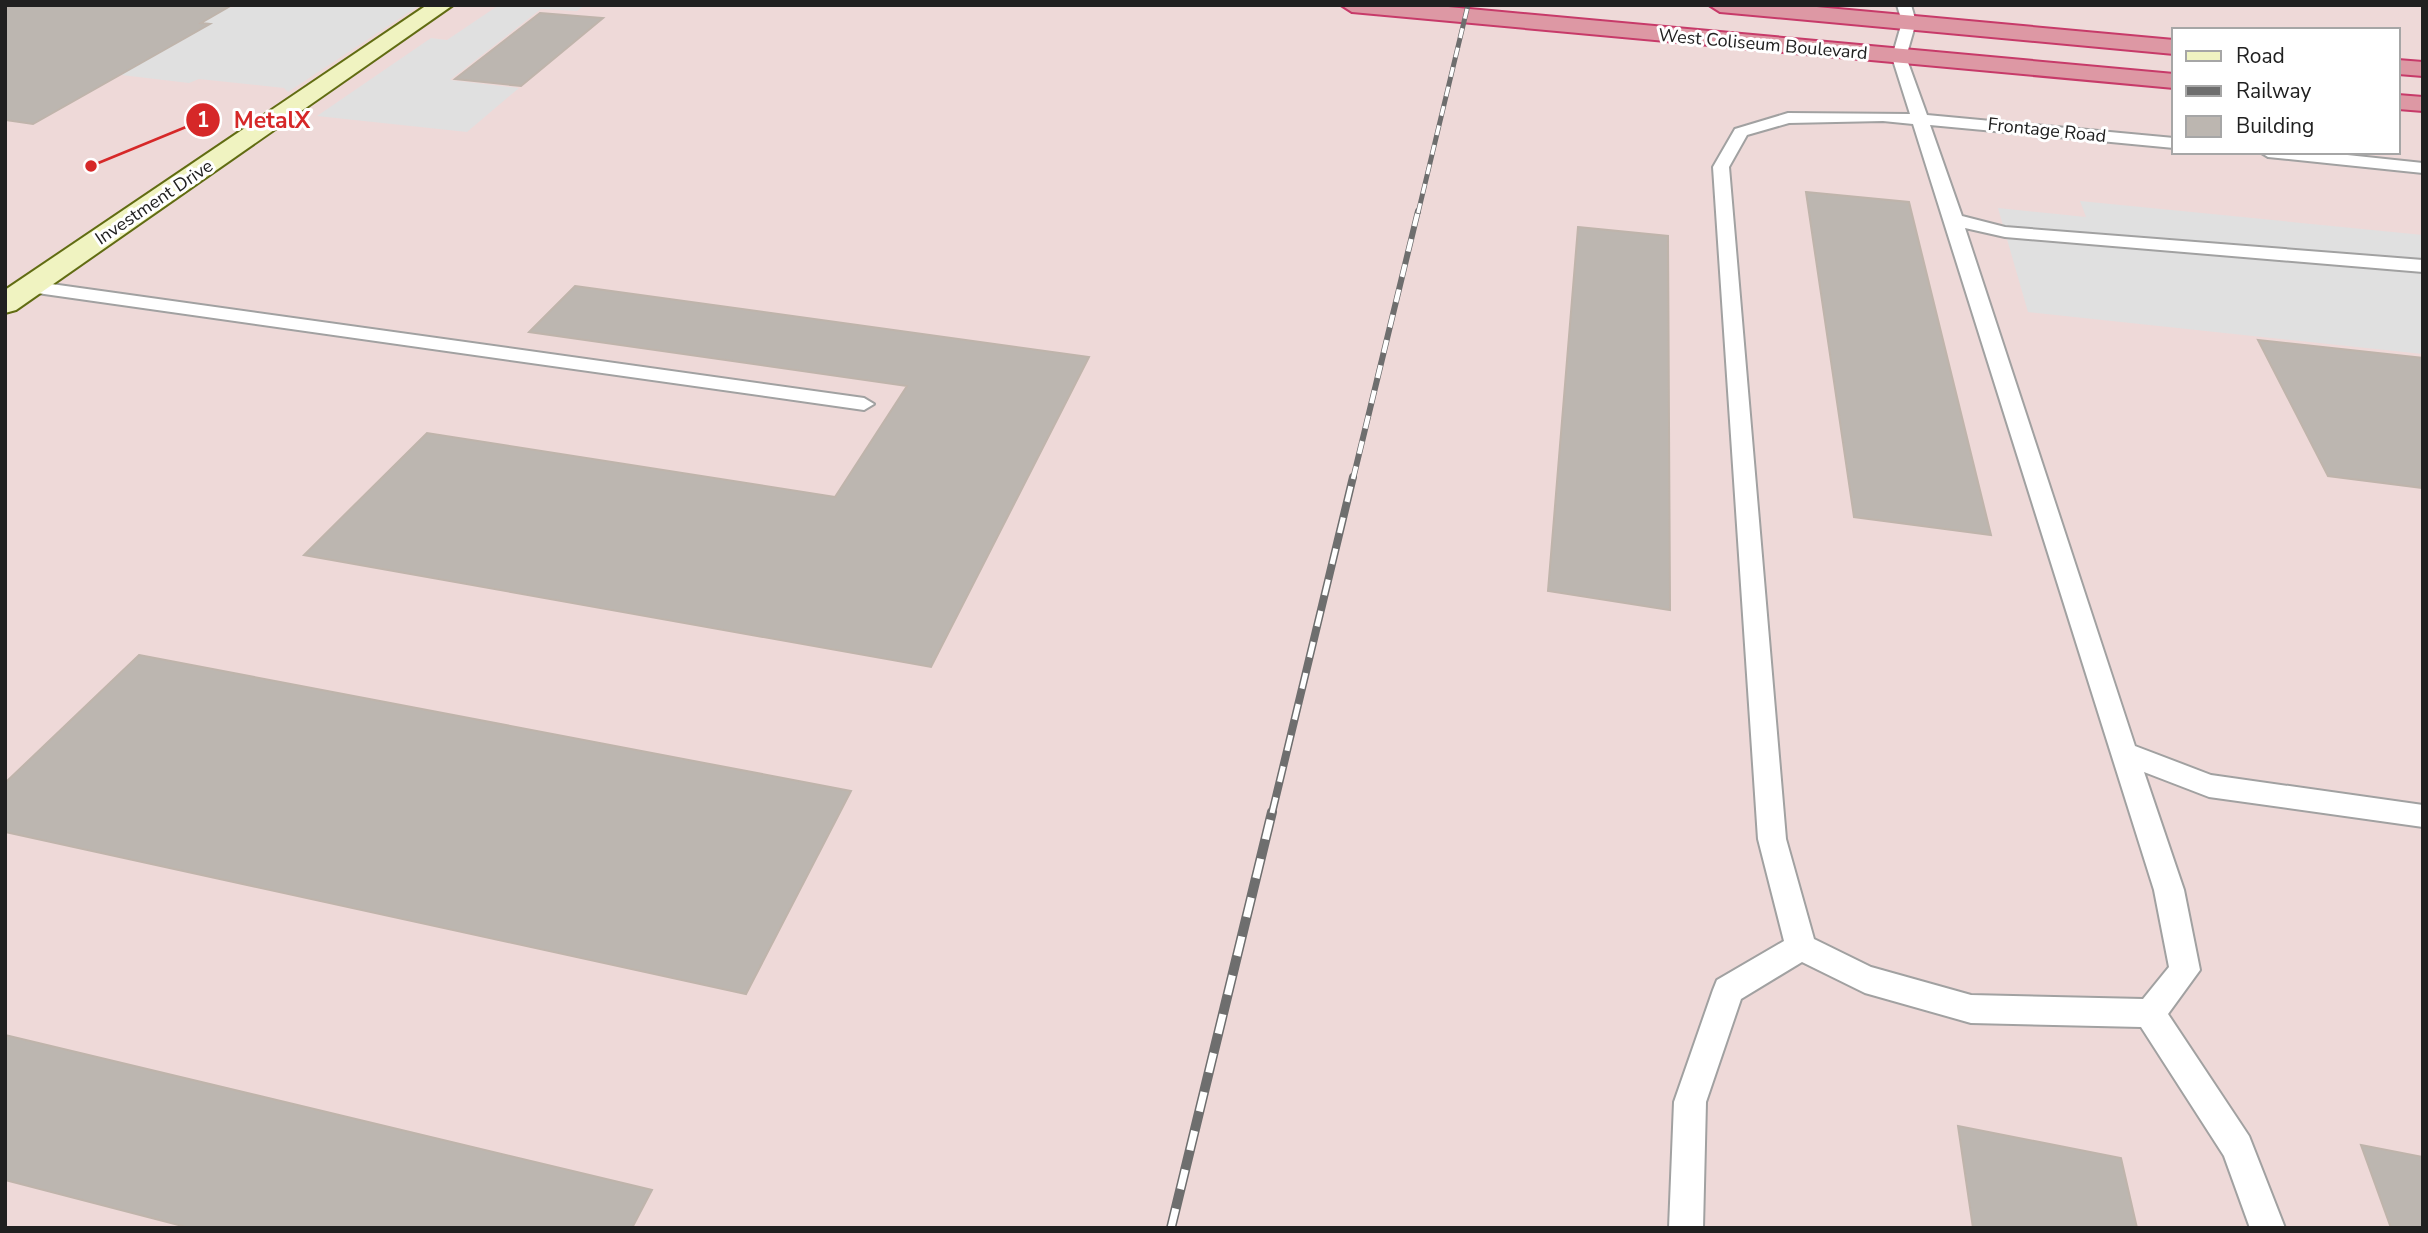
<svg xmlns="http://www.w3.org/2000/svg" width="2428" height="1233" font-family="'Nunito Sans',sans-serif">
	<style>
		.commercial { fill: #eed9d8; fill-rule: evenodd }
		.parking { fill: #e0e0e0 }
		.building { fill: #bcb6b0; stroke: #bfb4ab; stroke-width: 2 }
		.lines { fill: none; stroke-linecap: round; stroke-linejoin: round }
		.lane-casing { stroke: #a1a1a1; stroke-width: 4 }
		.secondary-casing { stroke: #616c12; stroke-width: 4 }
		.highway-casing { stroke: #c73a69; stroke-width: 4 }
		.lane { fill: #fff; fill-rule: evenodd }
		.secondary { fill: #f0f3c1; fill-rule: evenodd }
		.highway { fill: #dd98a4; fill-rule: evenodd }
		.rail-far3-casing { stroke: #6e6e6e; stroke-width: 5 }
		.rail-far2-casing { stroke: #6e6e6e; stroke-width: 6 }
		.rail-far1-casing { stroke: #6e6e6e; stroke-width: 8 }
		.rail-casing { stroke: #6e6e6e; stroke-width: 10 }
		.rail-far3 { stroke: #fff; stroke-width: 3.5; stroke-dasharray: 10; stroke-linecap: butt }
		.rail-far2 { stroke: #fff; stroke-width: 4.5; stroke-dasharray: 13; stroke-linecap: butt }
		.rail-far1 { stroke: #fff; stroke-width: 5; stroke-dasharray: 16; stroke-linecap: butt }
		.rail { stroke: #fff; stroke-width: 7; stroke-dasharray: 20; stroke-linecap: butt }
		.labels { text-anchor: middle; dominant-baseline: central; stroke-width: 6; stroke-linejoin: round; paint-order: stroke }
		.far-street-label { font-size: 18px; fill: #202020; stroke: #fff }
		.leader { fill: none; stroke: #d62828; stroke-width: 2.5 }
		.callout-dot { fill: #d62828; stroke: #fff; stroke-width: 2.5 }
		.mark-label { font-size: 21px; text-anchor: middle; font-weight: bold; fill: #fff }
		.callout-label { font-size: 23px; text-anchor: middle; font-weight: bold; fill: #d62828; stroke: #fff; stroke-width: 6; stroke-linejoin: round; paint-order: stroke }
	</style>
	<rect width="100%" height="100%" fill="#efece7"/>
	<!-- commercial -->
	<path class="commercial" d="M5 5H2423V1228H5ZM2174 30H2398V152H2174Z"/>
	<!-- parking -->
	<path class="parking" d="M250 5H420L288 92 284 88 199 79 189 83 96 72 164 34 189 36 209 25 201 23 228 8Z
		M499 5H585L577 11 541 9 450 80 519 88 467 132 317 116 431 38 447 40Z
		M2080 201 2423 235V354L2028 312 1998 208 2086 217Z"/>
	<!-- building -->
	<path class="building" d="M5 5H232L201 23 210 24 33 124 5 120Z
		M540 13 603 18 521 86 455 79Z
		M1806 192 1909 202 1991 535 1854 517Z
		M1578 227 1668 236 1670 610 1548 591Z
		M575 286 1089 357 931 667 304 555 427 433 835 497 907 386 529 332Z
		M2258 340 2423 358V488L2328 476Z
		M139 655 851 791 746 994 5 832V783Z
		M5 1035 652 1190 632 1228H190L5 1180Z
		M1958 1126 2121 1158 2137 1228H1973Z
		M2361 1145 2423 1157V1228H2391Z"/>
	<g class="lines">
		<!-- lane casing -->
		<g class="lane-casing">
			<path id="lane" d="M1897 5H1911L1916 22 1906 57 1927 115 2174 138V148L1930 125 1962 216 2005 227 2423 260V272L2005 237 1965 228 2135 746 2211 775 2423 805V827L2209 797 2144 772 2184 890 2200 970 2168 1014 2249 1136 2285 1228H2250L2224 1156 2141 1027 1971 1023 1865 993 1802 962 1741 999 1706 1102 1703 1228H1669L1674 1102 1713 990 1717 980 1784 941 1758 839 1713 167 1735 129 1788 113 1910 114 1892 57 1902 22ZM1883 121 1913 124 2154 890 2169 967 2143 999 1971 995 1871 967 1814 939 1786 839 1729 167 1747 135 1789 123Z
				M2260 152H2319L2423 163V173L2268 157Z
				M30 281 864 398 874 404 864 410 23 291 21 287Z"/>
		</g>
		<!-- secondary casing -->
		<g class="secondary-casing">
			<path id="secondary" d="M427 5H453L16 310 5 313V290Z"/>
		</g>
		<!-- highway casing -->
		<g class="highway-casing">
			<path id="highway" d="M1341 5H1427L2174 74V88L1352 12Z
				M1709 5H1795L2174 40V54L1720 12Z
				M2398 60 2423 62V76L2398 74Z
				M2398 95 2423 97V111L2398 109Z"/>
		</g>
		<!-- lane -->
		<use href="#lane" class="lane"/>
		<!-- secondary -->
		<use href="#secondary" class="secondary"/>
		<!-- highway -->
		<use href="#highway" class="highway"/>
		<!-- rail-far3 casing -->
		<g class="rail-far3-casing">
			<path id="rail-far3" d="M1418 213 1468 5"/>
		</g>
		<!-- rail-far2 casing -->
		<g class="rail-far2-casing">
			<path id="rail-far2" d="M1353 479 1418 211"/>
		</g>
		<!-- rail-far1 casing -->
		<g class="rail-far1-casing">
			<path id="rail-far1" d="M1272 813 1353 477"/>
		</g>
		<!-- rail casing -->
		<g class="rail-casing">
			<path id="rail" d="M1171 1228 1272 812"/>
		</g>
		<!-- rail-far3 -->
		<use href="#rail-far3" class="rail-far3"/>
		<!-- rail-far2 -->
		<use href="#rail-far2" class="rail-far2"/>
		<!-- rail-far1 -->
		<use href="#rail-far1" class="rail-far1"/>
		<!-- rail -->
		<use href="#rail" class="rail"/>
	</g>
	<g class="labels">
		<!-- far-street labels -->
		<g class="far-street-label">
			<text transform="translate(1763 44) rotate(5)">West Coliseum Boulevard</text>
			<text transform="translate(2047 130) rotate(6)">Frontage Road</text>
			<text transform="translate(154 202) rotate(-34)">Investment Drive</text>
		</g>
	</g>
	<!-- callouts -->
	<path class="leader" d="M91 166L203 120"/>
	<g class="callout-dot">
		<circle cx="91" cy="166" r="7"/>
		<circle cx="203" cy="120" r="18"/>
	</g>
	<g class="mark-label">
		<text x="203" y="127">1</text>
	</g>
	<g class="callout-label">
		<text x="272" y="128">MetalX</text>
	</g>
	<!-- border -->
	<rect width="2428" height="1233" fill="none" stroke="#202020" stroke-width="14"/>
	<!-- legend -->
	<rect x="2172" y="28" width="228" height="126" fill="#ffffff" stroke="#a6a6a6" stroke-width="2"/>
	<rect x="2186" y="51" width="35" height="10" fill="#f0f3c1" stroke="#a6a6a6" stroke-width="2"/>
	<text x="2236" y="63" font-size="21" fill="#202020">Road</text>
	<rect x="2186" y="86" width="35" height="10" fill="#6e6e6e" stroke="#a6a6a6" stroke-width="2"/>
	<text x="2236" y="98" font-size="21" fill="#202020">Railway</text>
	<rect x="2186" y="116" width="35" height="21" fill="#bcb6b0" stroke="#a6a6a6" stroke-width="2"/>
	<text x="2236" y="133" font-size="21" fill="#202020">Building</text>
</svg>
